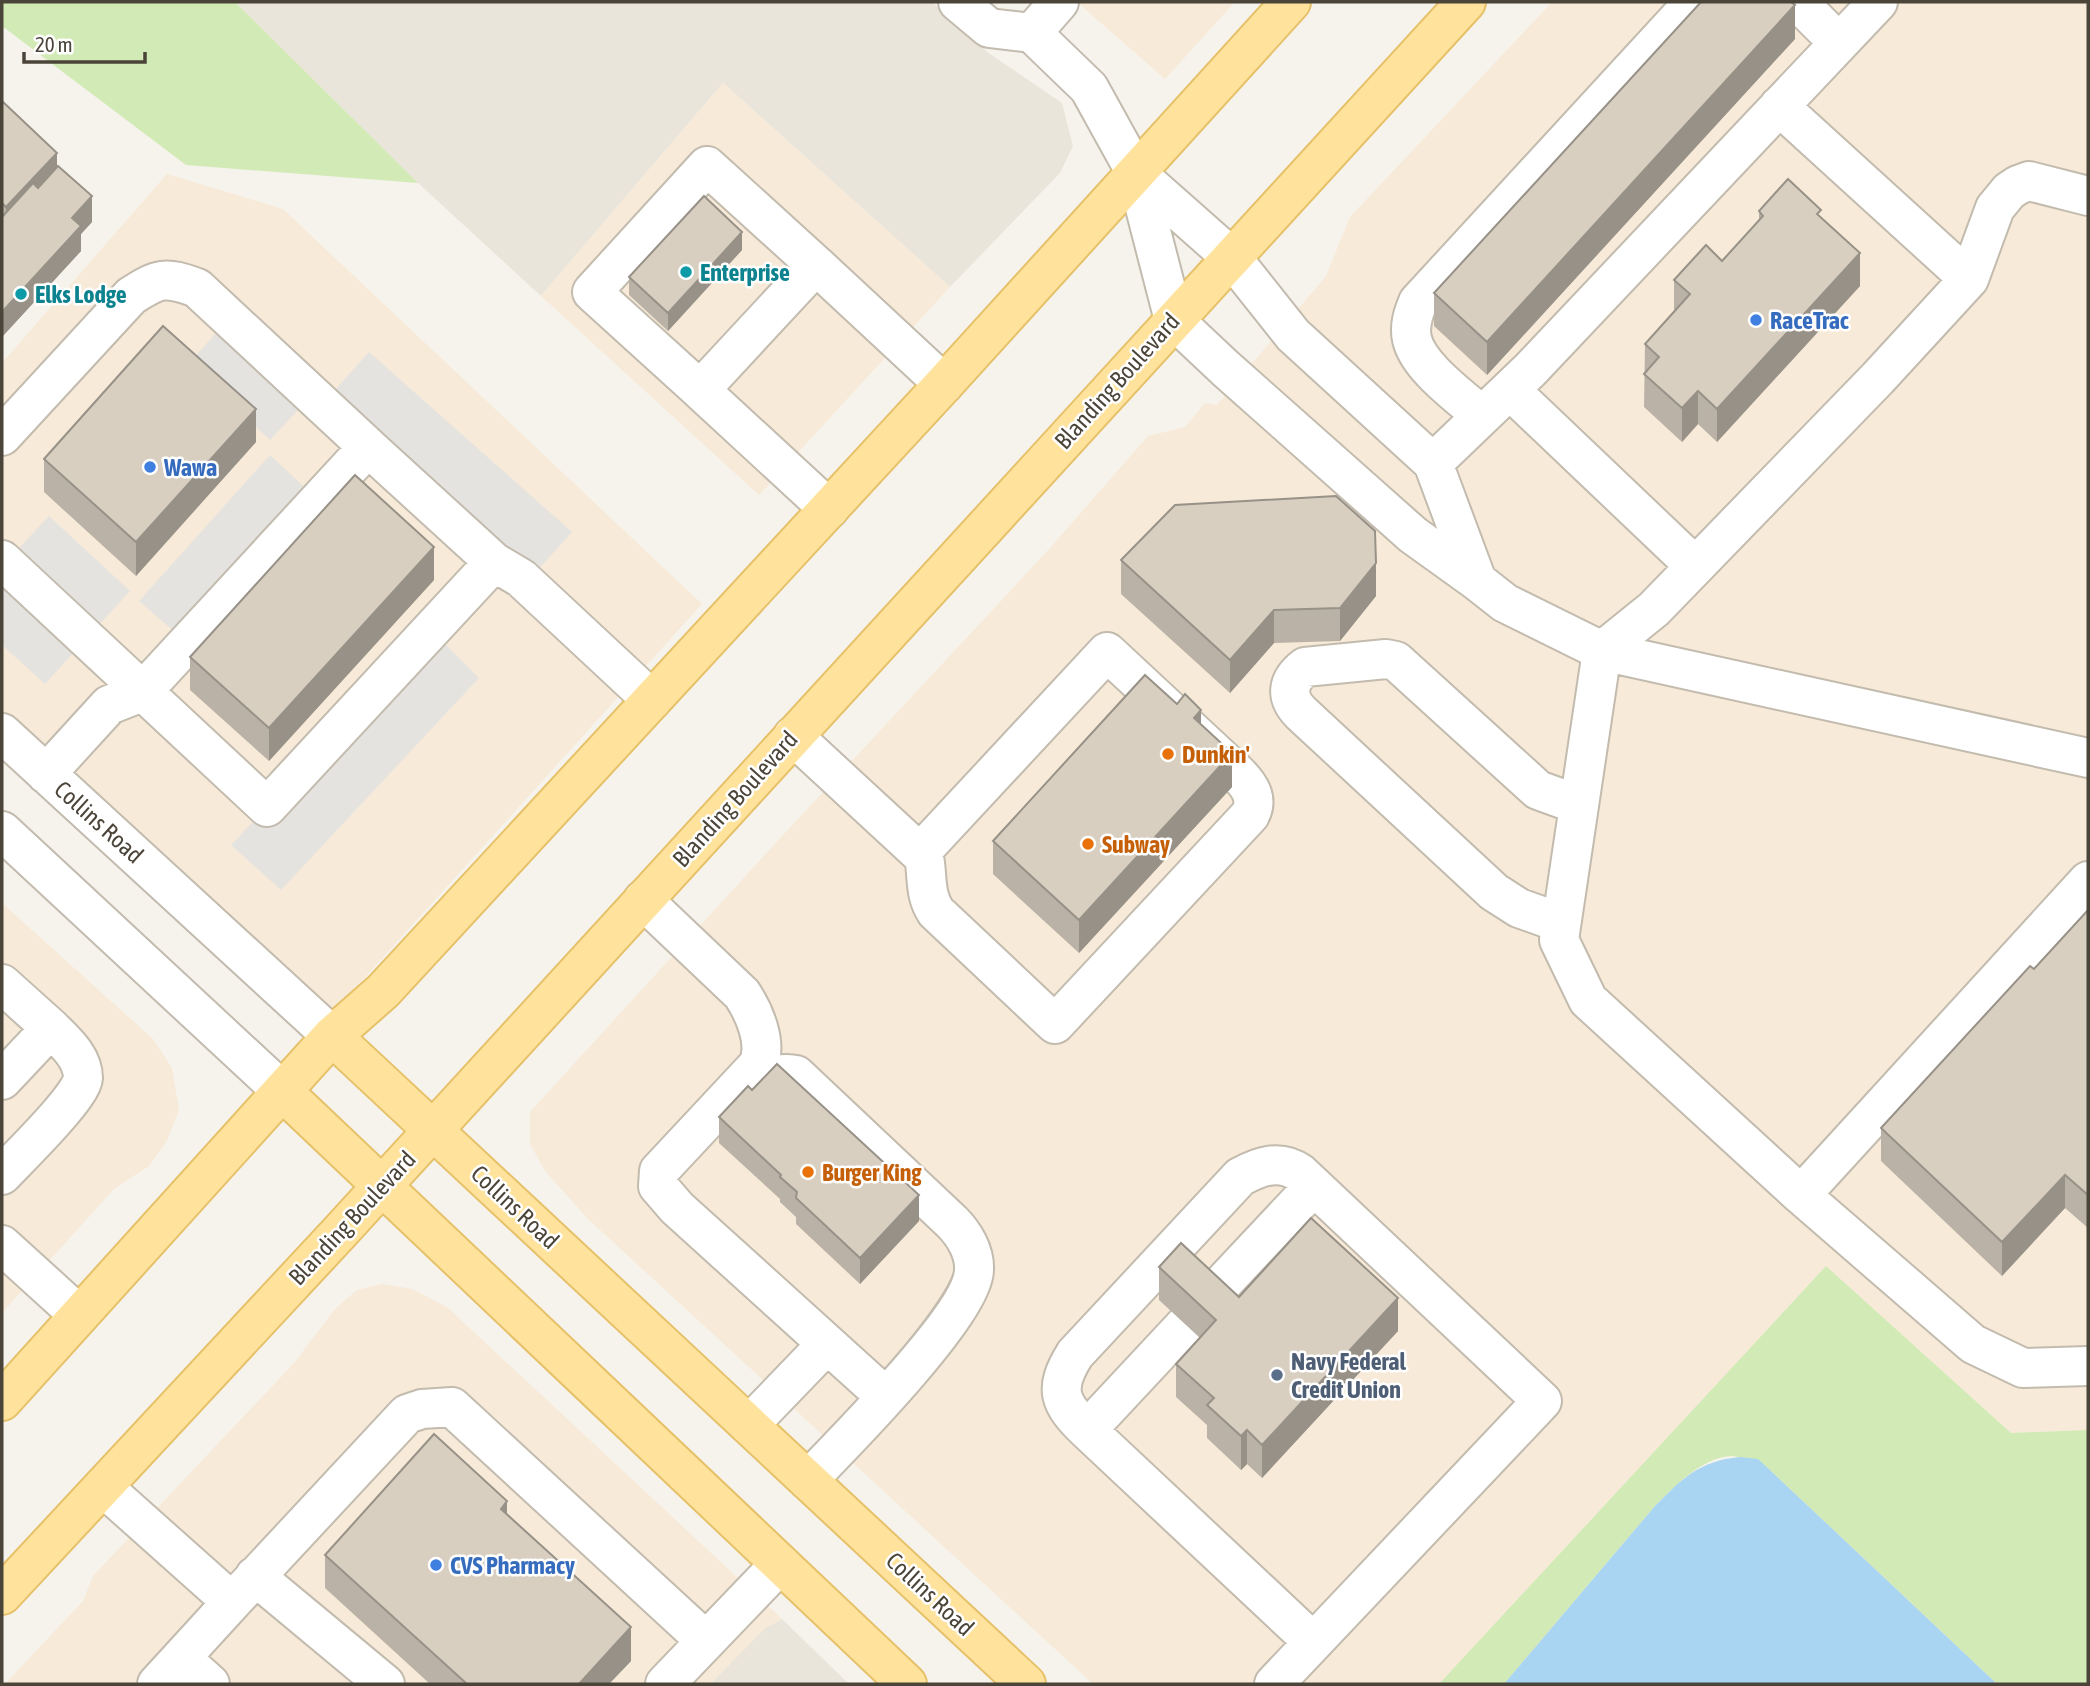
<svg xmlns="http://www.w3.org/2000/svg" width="2090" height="1686" font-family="'Asap Condensed',sans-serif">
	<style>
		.residential { fill: #eae5da }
		.commercial { fill: #f7ead8 }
		.green { fill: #d2eab5 }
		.parking { fill: #e5e3e0 }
		.water { fill: #a9d4f2 }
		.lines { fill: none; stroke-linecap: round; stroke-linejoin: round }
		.minor-casing { stroke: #c2bbae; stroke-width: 42 }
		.major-casing { stroke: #e6c16a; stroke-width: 42 }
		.minor { stroke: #fff; stroke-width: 38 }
		.major { stroke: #ffe39c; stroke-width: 38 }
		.wall { fill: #bab2a6 }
		.shaded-wall { fill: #979187 }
		.building { fill: #d8cfc1; stroke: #979187; stroke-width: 2 }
		.culture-dot { fill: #0f9aa8; stroke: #fff; stroke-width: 2.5 }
		.shop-dot { fill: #3f7fe0; stroke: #fff; stroke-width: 2.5 }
		.food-dot { fill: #e8710a; stroke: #fff; stroke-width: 2.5 }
		.service-dot { fill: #5c6f8a; stroke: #fff; stroke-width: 2.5 }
		.labels { text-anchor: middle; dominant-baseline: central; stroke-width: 5; stroke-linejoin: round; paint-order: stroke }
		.culture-label { font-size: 24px; font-weight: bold; fill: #0d838f; stroke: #fff; text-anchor: start }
		.shop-label { font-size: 24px; font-weight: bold; fill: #366cbe; stroke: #fff; text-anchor: start }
		.street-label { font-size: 24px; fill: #4b4439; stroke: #fff }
		.food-label { font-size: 24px; font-weight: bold; fill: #c56008; stroke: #fff; text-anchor: start }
		.service-label { font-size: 24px; font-weight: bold; fill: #4e5e75; stroke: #fff; text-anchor: start }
	</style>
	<rect width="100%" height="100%" fill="#f6f3ec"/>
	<!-- residential -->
	<path class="residential" d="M235 2H932L987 52 1062 103 1073 146 1060 173 950 287 723 83 541 296 418 183Z
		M782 1619 849 1684H710L765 1628Z"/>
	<!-- commercial -->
	<path class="commercial" d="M1077 2H1235L1165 79Z
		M1552 2H2088V1430L2011 1433 1826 1266 1439 1684H1093L587 1218 545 1171 530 1144V1112L771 848 1050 548 1148 436 1185 427 1205 403 1217 405 1326 276 1350 217Z
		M723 83 950 287 759 495 541 296Z
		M167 174 283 209 702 604 331 1015 2 712V363Z
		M2 903 153 1039 172 1068 179 1110 167 1141 149 1166 114 1189 2 1313Z
		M382 1284 412 1289 447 1307 782 1619 765 1628 710 1684H5L83 1601 93 1576 294 1363 335 1309 357 1290Z"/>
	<!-- green -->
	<path class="green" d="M2 2H235L418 183 186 165 2 26Z
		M1826 1266 2011 1433 2088 1430V1684H1997L1772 1472C1762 1467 1752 1461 1742 1458 1711 1448 1675 1486 1655 1506L1504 1684H1439Z"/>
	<!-- parking -->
	<path class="parking" d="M229 319 312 395 270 440 188 364Z
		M369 352 572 532 528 581 325 401Z
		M270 455 315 497 185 641 139 601Z
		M49 516 130 591 45 684 2 645V562L4 564Z
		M432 631 479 678 281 890 231 845Z"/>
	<!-- water -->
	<path class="water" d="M1740 1457 1758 1459 1772 1472 1997 1684H1504L1655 1506C1683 1478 1699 1461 1740 1457Z"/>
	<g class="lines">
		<!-- minor casing -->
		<g class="minor-casing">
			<path id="minor" d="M958 2 989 28 1032 33 1089 88 1136 173
				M1798 2 1839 43
				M1032 33 1059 2
				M1779 106 1969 279
				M1136 173 1231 257 1293 335 1433 463 1477 581 1413 535 1225 368 1174 320Z
				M2088 196 2029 181 2018 185 2009 191 1995 208 1969 279 1878 378 1654 609 1602 651 1559 940 1588 1000 1801 1195 1973 1344 2023 1368 2088 1366
				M700 390 592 292 707 166 816 265
				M1510 390 1695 566
				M1482 416C1461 397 1418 367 1412 339 1409 326 1413 314 1418 302L1694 2
				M2 436 131 296C159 278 165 276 197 288L368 447
				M1433 463 1530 370 1878 2
				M829 509 700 390 816 265 944 384
				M2 560 267 807 494 562
				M1477 581 1505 603 1602 651 2088 758
				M2 733 332 1036
				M793 736 924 857C928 877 924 894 936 912L1055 1024 1250 815C1259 798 1249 785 1237 773L1107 652 920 853
				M46 774 109 705 142 692 368 447 494 562 521 578 652 700
				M2 831 282 1091
				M643 900 742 994C754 1012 768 1043 758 1065L659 1171 658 1186 677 1208 886 1397
				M1561 923 1519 908 1494 892 1301 713C1285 697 1287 681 1305 667L1386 659 1396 661 1538 790 1579 805
				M2 984 51 1028
				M2 1080 51 1028C64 1041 83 1057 83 1078 82 1096 17 1159 2 1175
				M740 1095C757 1083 775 1070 796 1075L952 1222C964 1234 975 1252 974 1270 973 1313 842 1445 808 1480
				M1801 1195 2088 881
				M2 1245 79 1315
				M1207 1300 1314 1186
				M749 1425 827 1344
				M1087 1430 1185 1325
				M103 1487 232 1602 157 1684
				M255 1576 385 1684
				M232 1602 407 1414 422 1409 452 1407 706 1641
				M181 1658 210 1684
				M665 1684 780 1564
				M1274 1684 1542 1401 1300 1173C1280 1159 1260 1166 1240 1177L1075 1354C1053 1389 1059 1403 1087 1430L1313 1642"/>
		</g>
		<!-- major casing -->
		<g class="major-casing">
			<path id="major" d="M332 1036 1026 1684
				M282 1091 907 1684
				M2 1401 332 1036 383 991 944 384 1291 2
				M2 1595 338 1234 1466 2"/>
		</g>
		<!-- minor -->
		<use href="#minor" class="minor"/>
		<!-- major -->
		<use href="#major" class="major"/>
	</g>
	<!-- wall -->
	<path class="wall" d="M1795 39 1487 375 1434 326V293Z
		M2 101 57 166 92 222 81 234V251L2 337Z
		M1759 211 1821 217 1860 286 1717 442 1698 424 1682 442 1644 407 1645 344 1674 311V280L1722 261 1759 221Z
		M742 250 668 331 629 295V277Z
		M256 442 136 576 44 492V459Z
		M1121 560 1376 596 1340 641 1274 643 1230 693 1121 594Z
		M434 580 269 761 190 690V657Z
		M1201 724 1232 787 1079 953 993 874V841Z
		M2088 910V1228L2065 1208 2002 1276 1881 1161V1128L2034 969Z
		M719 1117 919 1221 860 1284 796 1224V1217L780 1202V1199L719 1143Z
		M1159 1267 1239 1297 1398 1331 1262 1478 1247 1464 1241 1470 1207 1438V1425L1176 1397V1364L1200 1338 1159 1300Z
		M507 1515 631 1661 609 1684H430L325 1588V1555Z"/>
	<!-- shaded-wall -->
	<path class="shaded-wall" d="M1795 5V39L1487 375V342Z
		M57 153V179L6 233V207Z
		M92 196V222L81 234V251L2 337V312L72 218Z
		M742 232V250L668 331V313Z
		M1860 253V286L1717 442V409Z
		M1698 391V424L1682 442V408Z
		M256 409V442L136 576V542Z
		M434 547V580L269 761V728Z
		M1376 563V596L1340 641V608Z
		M1274 610V643L1230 693V660Z
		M1201 710V743L1194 718Z
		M1232 753V787L1079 953V920Z
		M2065 1175V1208L2002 1276V1242Z
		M919 1195V1221L860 1284V1258Z
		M1398 1298V1331L1262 1478V1445Z
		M1247 1430V1464L1241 1470V1436Z
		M507 1501V1534L501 1509Z
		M631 1627V1661L609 1684H579Z"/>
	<!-- building -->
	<path class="building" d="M1701 2H1791L1795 5 1487 342 1434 293Z
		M2 101 57 153 6 207 2 203Z
		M58 166 92 196 72 218 81 226 2 312V217L33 183 38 188Z
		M1788 179 1821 210 1817 214 1860 253 1717 409 1698 391 1682 408 1644 374 1659 357 1645 344 1690 294 1674 280 1706 245 1722 261 1763 216 1759 211Z
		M704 196 742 232 668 313 629 277Z
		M163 326 256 409 136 542 44 459Z
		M355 475 434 547 269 728 190 657Z
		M1336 496 1375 531 1376 563 1340 608 1274 610 1230 660 1121 560 1175 505Z
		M1145 675 1177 704 1185 694 1201 710 1194 718 1232 753 1079 920 993 841Z
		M2088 910V1195L2065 1175 2002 1242 1881 1128 2030 966 2034 969Z
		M777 1064 919 1195 860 1258 796 1198 797 1192 780 1177 781 1175 719 1117 748 1086 752 1090Z
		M1311 1218 1398 1298 1262 1445 1247 1430 1241 1436 1207 1405 1214 1398 1176 1364 1216 1320 1159 1267 1181 1243 1239 1297Z
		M434 1434 507 1501 501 1509 631 1627 579 1684H467L325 1555Z"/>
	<!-- markers -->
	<g class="culture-dot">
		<circle cx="686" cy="272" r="7"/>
		<circle cx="21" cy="294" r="7"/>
	</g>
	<g class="shop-dot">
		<circle cx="1756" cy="320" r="7"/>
		<circle cx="150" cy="467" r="7"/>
		<circle cx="436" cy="1565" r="7"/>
	</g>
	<g class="food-dot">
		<circle cx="1168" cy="754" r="7"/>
		<circle cx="1088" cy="844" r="7"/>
		<circle cx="808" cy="1172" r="7"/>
	</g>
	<circle class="service-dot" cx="1277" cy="1375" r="7"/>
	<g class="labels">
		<!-- culture labels -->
		<g class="culture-label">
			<text x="700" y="272">Enterprise</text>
			<text x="35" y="294">Elks Lodge</text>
		</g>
		<!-- shop labels -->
		<g class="shop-label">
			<text x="1770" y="320">RaceTrac</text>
			<text x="164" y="467">Wawa</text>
			<text x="450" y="1565">CVS Pharmacy</text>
		</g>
		<!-- street labels -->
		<g class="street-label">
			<text transform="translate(1117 381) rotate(-48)">Blanding Boulevard</text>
			<text transform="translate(735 799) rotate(-48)">Blanding Boulevard</text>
			<text transform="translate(99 822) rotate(42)">Collins Road</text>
			<text transform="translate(515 1207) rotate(43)">Collins Road</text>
			<text transform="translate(352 1218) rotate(-47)">Blanding Boulevard</text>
			<text transform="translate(930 1594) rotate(43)">Collins Road</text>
		</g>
		<!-- food labels -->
		<g class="food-label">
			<text x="1182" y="754">Dunkin'</text>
			<text x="1102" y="844">Subway</text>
			<text x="822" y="1172">Burger King</text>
		</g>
		<!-- service labels -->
		<g class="service-label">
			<text x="1291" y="1361">Navy Federal<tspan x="1291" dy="28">Credit Union</tspan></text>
		</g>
	</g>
	<!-- border -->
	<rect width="2090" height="1686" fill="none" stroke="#4b4439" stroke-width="7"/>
	<!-- scale -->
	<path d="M24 52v10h121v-10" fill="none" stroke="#4b4439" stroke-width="3.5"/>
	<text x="35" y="52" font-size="21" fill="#4b4439" stroke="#ffffff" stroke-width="5" paint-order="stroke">20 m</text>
</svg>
